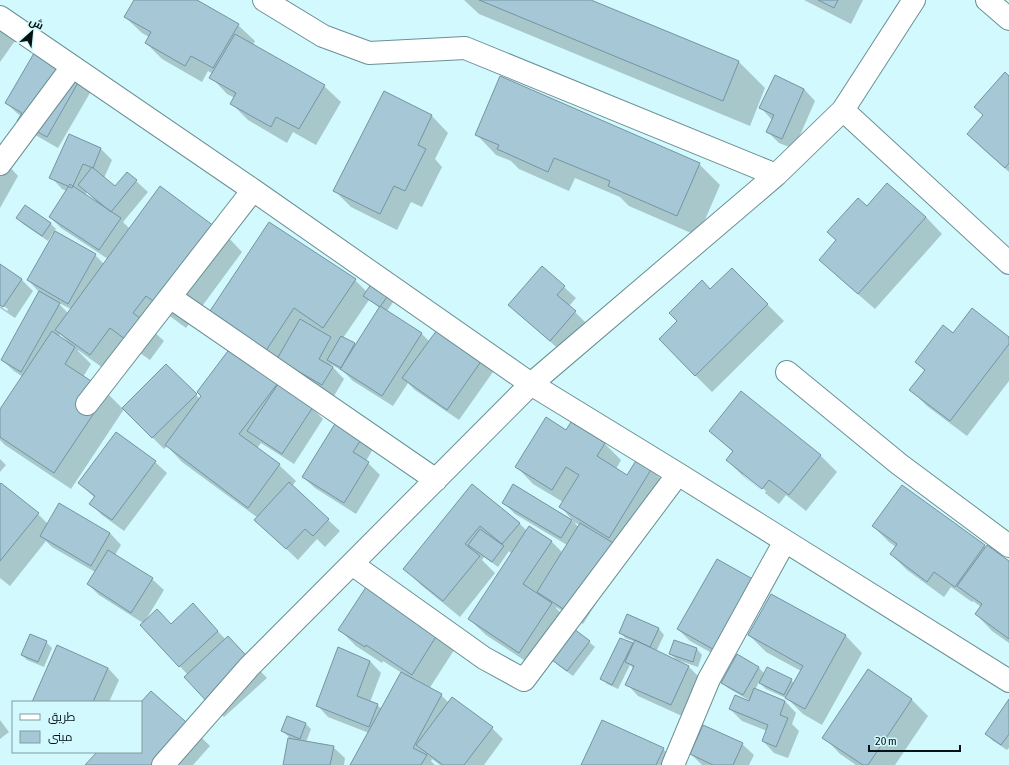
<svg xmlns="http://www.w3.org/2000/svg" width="1009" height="765" font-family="'Asap Condensed',Cairo,sans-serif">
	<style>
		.shadow { fill: #0003; fill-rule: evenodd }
		.building { fill: #a6c8d6; stroke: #7494a2 }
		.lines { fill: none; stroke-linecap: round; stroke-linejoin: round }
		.minor-casing { stroke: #6b9094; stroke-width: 24 }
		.minor { stroke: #fff; stroke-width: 22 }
	</style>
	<rect width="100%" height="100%" fill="#d2f9fe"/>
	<!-- shadow -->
	<path class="shadow" d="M135 0H195L238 25 255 41 253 45 324 86 341 102 316 145 293 132 287 143 248 120 232 104 235 98 227 94 211 77 213 74 208 71 202 82 162 59 146 43 149 37 142 33 125 17Z
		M464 0H588L739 62 765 88 750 126 479 14Z
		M804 0H863L851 24Z
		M0 21 17 38 0 62Z
		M82 75 94 86 58 148 30 132 21 116 18 114 6 103Z
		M775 76 804 89 815 101 794 149 779 143 767 131 772 120 761 108Z
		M1009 77V172L984 150 968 134 984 115Z
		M500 78 699 164 720 185 698 236 629 206 620 197 575 178 569 191 519 169 511 161 496 155 476 134Z
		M385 93 432 116 448 133 435 159 442 167 422 207 411 202 397 230 351 207 335 191Z
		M70 135 101 149 112 160 104 178 115 187 136 181 148 192 123 222 130 229 226 235 242 252 186 328 163 311 150 328 164 341 150 360 127 344 107 371 78 350V351L91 364 83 377 107 393 123 409 166 365 200 399 234 345 312 408 323 419 294 464 261 443 257 448 279 465 296 481 292 486 340 531 325 547 317 539 298 560 267 531 258 518 182 462 167 446 164 449 124 409 71 489 5 445 0 440V411L23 377 14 371 2 360 39 292 28 280 54 234 53 233 48 241 23 224 17 218 50 223 56 229 54 232 95 255 104 264 108 259 61 228 50 217 67 191 62 189 51 177ZM87 192 97 202 96 203 85 195ZM59 303 71 309 68 313 59 304ZM60 334 71 345 59 337Z
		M0 160 7 164 18 176 0 208Z
		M867 207 926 217 942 234 875 309 837 276 821 260Z
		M0 265 21 279 33 291 15 318 0 308V306L7 311 8 309 0 304Z
		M542 267 576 298 569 306 586 323 562 352 521 316 509 305Z
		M732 269 784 321 712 392 695 375 710 290Z
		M355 280 367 292 396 298 387 311 421 333 430 342 500 362 459 420 415 390 408 383 393 406 353 381 343 371 330 364 344 379 334 396 290 370 225 330ZM369 300 380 308 356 346 343 338Z
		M1009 338V381L967 436 927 406 910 389 925 371 916 362Z
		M741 393 821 456 837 472 806 511 786 495 779 504 743 476 727 460 733 452 710 431ZM743 473 766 491 765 493 743 475Z
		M341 416 377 442 366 461 380 475 356 514 315 488 303 477Z
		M571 424 605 444 621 460 616 469 627 476 651 469 667 485 626 556 583 624 556 607V608L568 620 536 668 486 635 469 619 512 554 509 551 498 567 484 557 482 560 495 573 460 617 421 585 405 569 472 486 519 523 527 531 551 541 563 553 567 545 515 514 503 502 513 486 574 522 579 528 580 525 574 522 561 507 563 502 533 484 517 467 567 431Z
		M116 433 155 462 167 473 124 531 102 515 91 504 95 498 79 483Z
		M0 459 6 465 0 472Z
		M0 485 38 514 48 524 59 504 110 533 121 545 115 555 152 579 164 590 145 621 171 625 204 616 226 640 239 649 267 678 224 717 212 706 188 675 141 625 143 623 99 595 88 584 95 572 52 547 46 541 10 586 0 578Z
		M902 486 986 547 1009 562V643L992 631 976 614 981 607 973 601 972 602 951 587 944 597 907 570 891 554 896 547 889 542 873 526Z
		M370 582 458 644 429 689 441 695 449 703 492 728 503 739 484 765H440L432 759 431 761 435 765H351L369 733 328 717 317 705 339 649 370 661 381 673 370 702 377 705 382 709 402 673 383 661 382 663 356 646 340 630Z
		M757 583 769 594 730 663 690 641 678 629Z
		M772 595 846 636 862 653 822 725 803 714 788 699 766 689 759 682 755 690 785 701 796 713 792 724 799 731 788 758 774 753 763 741 767 731 742 721 730 709 752 702 728 688 722 682 738 656 759 668 765 674 791 680 794 683 801 671 766 652 749 635Z
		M628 615 659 629 664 635 656 652 689 667 700 678 682 716 638 696 627 684 634 669 630 665 618 689 607 684 602 678 632 644 633 645 635 642 625 638 620 632Z
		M46 642 52 648 44 667 27 660 22 655Z
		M589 642 595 647 573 676 559 666 553 660Z
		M697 649 702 655 698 667 677 660 670 654Z
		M108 668 119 680 109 702H33Z
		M869 671 912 700 928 716 895 765H856L840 754 824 737Z
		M1009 700V748L1007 750 992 740 987 734Z
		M141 703 194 730 210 746 193 765H86L98 752H141Z
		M0 720 9 732 0 739Z
		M306 724 311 729 306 742 333 747 345 758 344 765H284L289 737 282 731Z
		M742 744 754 755 749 765H702L691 754Z
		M663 749 679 765H582Z"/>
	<!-- building -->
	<path class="building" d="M134 0H197L239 24 213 68 191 56 185 66 145 43 151 32 124 17Z
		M479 0H591L739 61 723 101Z
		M818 0H838L834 8Z
		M235 34 325 85 299 129 276 117 271 127 230 104 236 93 209 78Z
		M37 48 83 74 47 137 17 121 22 113 5 103Z
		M1005 72 1009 76V163L1005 168 967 134 983 115 974 107Z
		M775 75 804 89 782 139 766 132 774 115 759 108Z
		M500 76 700 163 677 216 608 186 610 181 554 158 548 172 497 149 499 145 475 135Z
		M384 91 432 115 418 145 426 149 405 191 394 186 380 214 333 191Z
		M69 134 101 148 93 168 83 164 72 188 49 178Z
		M92 167 115 186 127 172 137 180 111 212 78 185Z
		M887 183 926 217 858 294 819 260 836 240 827 232 858 198 867 206Z
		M70 184 121 218 99 250 49 217Z
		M160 186 226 235 170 313 146 296 133 313 148 324 133 345 110 328 90 355 55 330Z
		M25 205 51 223 42 236 16 218Z
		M269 222 356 279 323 328 294 308 265 352 208 314Z
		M55 231 96 254 68 304 27 280Z
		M0 264 22 279 3 307 0 305Z
		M542 266 565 286 557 295 576 311 550 341 508 305Z
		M732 268 768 304 695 376 659 339 677 321 669 313 702 280 710 289Z
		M374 280 391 291 380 307 363 296Z
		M39 291 60 303 21 372 1 360Z
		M380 306 422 333 382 396 340 369Z
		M972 308 1009 337V344L950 421 909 390 925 370 915 362 943 325 953 333Z
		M300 319 331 337 319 359 333 367 322 385 277 359Z
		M445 319 489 350 447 410 402 378Z
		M52 331 75 347 65 364 108 392 54 473 0 437V409Z
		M341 336 355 343 341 368 327 360Z
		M234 343 281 379 239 434 280 464 248 508 165 445 201 396 197 392Z
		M166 364 197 394 152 438 122 408Z
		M278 384 313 407 282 454 247 431Z
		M741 391 821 455 789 495 769 480 762 489 726 460 733 451 709 431Z
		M341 414 367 430 353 452 369 462 344 503 302 477Z
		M546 417 566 430 571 422 605 443 597 456 627 475 637 459 652 468 609 538 559 507 579 475 566 467 552 490 515 467Z
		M116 432 156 461 112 520 89 504 95 496 78 483Z
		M289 482 329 519 313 536 305 529 286 549 254 520Z
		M1 483 39 513 0 561V484Z
		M472 484 520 523 502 544 480 526 465 544 480 556 443 601 403 569Z
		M513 484 572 520 561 538 502 503Z
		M902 485 985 545 955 587 934 572 927 582 890 554 897 544 872 526Z
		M59 503 110 533 91 566 40 536Z
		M580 523 615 544 571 614 537 592Z
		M529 526 552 541 523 584 552 603 519 653 468 619Z
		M480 529 504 546 492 562 468 545Z
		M987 545 1009 561V639L975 614 982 604 957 586Z
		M108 550 153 578 131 613 87 584Z
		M717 559 758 582 718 652 677 629Z
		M370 581 442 627 412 675 366 645 365 647 338 630Z
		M771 594 846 635 805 709 785 698 803 666 748 635Z
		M193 603 218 631 179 667 140 625 157 609 171 624Z
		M627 614 659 628 650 647 619 633Z
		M574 629 590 641 567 671 552 660Z
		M30 634 47 641 38 662 21 655Z
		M228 636 256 666 212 707 184 677Z
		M620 638 633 643 612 685 600 679Z
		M635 640 689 666 671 705 625 685 634 666 625 662Z
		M674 640 697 648 693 662 669 654Z
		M57 645 108 668 93 702H32Z
		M338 647 370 661 357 696 378 704 369 727 316 706Z
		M737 654 759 667 743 695 721 683Z
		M767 667 792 679 784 695 759 683Z
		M868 669 912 699 868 765H863L822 738Z
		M401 672 442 694 413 748 427 755 421 765H350Z
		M754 688 785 701 780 715 788 718 776 747 762 741 768 725 729 709 735 695 749 701Z
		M151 691 194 729 162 765H85L97 752H141V702Z
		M452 697 493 727 464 765H443L416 745Z
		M1009 699V734L1001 745 985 734Z
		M287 716 306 723 300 739 281 731Z
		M602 720 664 748 656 765H581Z
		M703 725 743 743 733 765H713L690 754Z
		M288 738 334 746 330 765H283Z"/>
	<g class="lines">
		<!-- minor casing -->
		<g class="minor-casing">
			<path id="minor" d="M264 0 323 36 369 53 465 48 776 175
				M987 0 1009 19
				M0 17 253 190 531 384 678 474 1009 681
				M843 110 1009 263
				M0 164 72 67
				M170 297 436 480
				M787 372 899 464 1009 546
				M87 404 253 190
				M352 564 484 658 524 680 678 474
				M163 765 249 667 531 384 776 175 843 110 914 0
				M673 765 709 679 785 541"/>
		</g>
		<!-- minor -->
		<use href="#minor" class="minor"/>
	</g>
	<!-- legend -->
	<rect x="12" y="701" width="130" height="52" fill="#d2f9fe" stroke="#809da1"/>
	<rect x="20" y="714" width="20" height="6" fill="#ffffff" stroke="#809da1"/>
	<text x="48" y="721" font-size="12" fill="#061315">طريق</text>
	<rect x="20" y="731" width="20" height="12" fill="#a6c8d6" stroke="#809da1"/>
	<text x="48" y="741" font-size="12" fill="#061315">مبنى</text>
	<!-- north arrow -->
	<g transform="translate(32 32) rotate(27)" stroke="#d2f9fe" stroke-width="3" paint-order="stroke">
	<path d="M0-3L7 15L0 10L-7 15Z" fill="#061315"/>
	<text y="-6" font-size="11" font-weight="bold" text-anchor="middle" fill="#061315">ش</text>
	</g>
	<!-- scale -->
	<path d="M869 745v6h91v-6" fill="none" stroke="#061315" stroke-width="2"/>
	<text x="875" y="745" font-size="12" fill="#061315" stroke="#d2f9fe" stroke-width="3" paint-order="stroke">20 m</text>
</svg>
